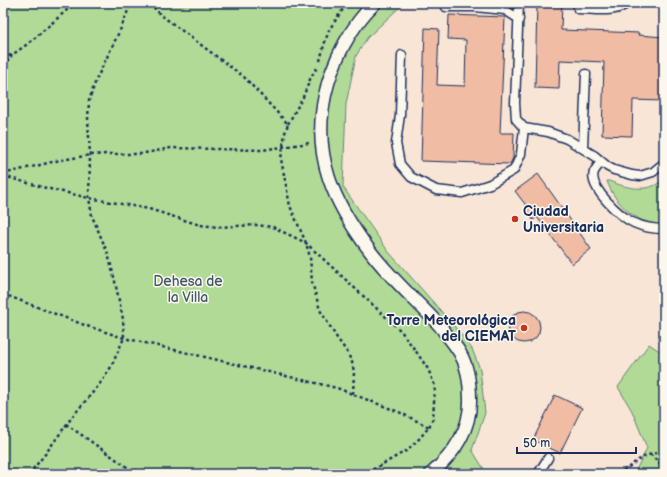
<svg xmlns="http://www.w3.org/2000/svg" width="667" height="477" font-family="'Balsamiq Sans',sans-serif">
	<style>
		.built { fill: #f8e5d6 }
		.green { fill: #b1da96; stroke: #66847a }
		.building { fill: #f0bca3; stroke: #1b2f5e }
		.lines { fill: none; stroke-linecap: round; stroke-linejoin: round }
		.service-casing { stroke: #1b2f5e; stroke-width: 11 }
		.pedestrian-casing { stroke: #1b2f5e; stroke-width: 15 }
		.path { stroke: #1b2f5e; stroke-width: 2.5; stroke-dasharray: 3 3; stroke-linecap: butt }
		.service { stroke: #fbf7ec; stroke-width: 8 }
		.pedestrian { stroke: #fbf7ec; stroke-width: 12 }
		.poi-dot { fill: #c8321e; stroke: #fbf7ec; stroke-width: 1.5 }
		.labels { text-anchor: middle; dominant-baseline: central; stroke-width: 3; stroke-linejoin: round; paint-order: stroke }
		.poi-label { font-size: 14px; font-weight: bold; fill: #1b2f5e; stroke: #fbf7ec; text-anchor: start }
		.park-label { font-size: 14px; fill: #405a6c; stroke: #fbf7ec }
	</style>
	<rect width="100%" height="100%" fill="#fbf7ec"/>
	<filter id="ink" filterUnits="userSpaceOnUse"><feTurbulence type="fractalNoise" baseFrequency=".025" numOctaves="2"/><feDisplacementMap in="SourceGraphic" scale="8" xChannelSelector="R" yChannelSelector="G"/><feConvolveMatrix kernelMatrix="1 2 1 2 8 2 1 2 1" color-interpolation-filters="sRGB"/></filter>
	<g filter="url(#ink)">
		<!-- built -->
		<path class="built" d="M404 3H664V474H486L472 450 485 413 472 349 455 327 388 251 343 187 346 104 356 56 367 38Z"/>
		<!-- green -->
		<path class="green" d="M3 3H404L367 38 356 56 346 104 343 187 388 251 455 327 472 349 480 369 485 413 472 450 487 474H3Z
			M664 179V226C639 225 615 205 607 181H609C627 188 648 194 664 179Z
			M649 344 664 354V474H634L647 448 632 411 618 387Z"/>
		<!-- building -->
		<path class="building" d="M537 3H562L561 30 639 33 638 35 664 37 662 101 633 100 632 136 602 135 604 62 560 60 559 89 535 88Z
			M449 15 505 17 500 133H514L513 158 510 164 421 161 425 28 439 29 437 85 465 86 466 40 448 39Z
			M538 174 591 249 572 264 537 217 533 220 526 210 528 208 515 191Z
			M508 327a16 16 0 1 1 32 0a16 16 0 1 1-32 0Z
			M555 395 582 408 560 453 533 440Z"/>
		<g class="lines">
			<!-- service casing -->
			<g class="service-casing">
				<path id="service" d="M519 3 515 103 516 119 524 128 548 132 567 139 595 156 608 167 614 170 632 175 640 176 653 172 664 163
					M578 3V9C593 9 616 14 627 3
					M446 7H475L505 10 519 19
					M402 55 400 115 396 143 400 164 411 177 436 190 462 193 490 184 514 170 521 154 524 128
					M583 148 586 74
					M601 161C599 165 596 168 594 172 588 188 621 217 634 223 643 227 654 229 664 229
					M538 474 548 458"/>
			</g>
			<!-- pedestrian casing -->
			<g class="pedestrian-casing">
				<path id="pedestrian" d="M375 3C351 25 332 63 325 95 312 156 333 202 370 251 390 278 417 301 440 326 447 335 454 343 460 353 468 367 470 384 470 399 471 430 454 454 431 474"/>
			</g>
			<!-- path -->
			<path class="path" d="M149 3 161 15 244 77 288 124 285 133 281 159 290 206 306 243 310 257 312 282 320 310 337 338 347 352 352 362 354 372 353 394
				M152 6 158 3
				M3 58 11 55
				M320 61 324 45 329 30 347 3
				M3 67 12 55 29 43 75 3
				M288 124 303 97 311 77 318 66
				M3 174 56 161 90 155 106 154H140L171 148 262 150 309 143
				M3 176 46 188 89 198 149 209 200 225 218 227 256 225 273 227 306 243 401 331 415 350 428 369 435 386 433 418 429 427 419 439 406 451 365 474
				M3 294 87 326 124 338 337 388 399 412 429 427
				M66 424 137 474
				M650 454 664 468
				M29 474 46 453 72 417 99 385 111 367 124 338 123 319 114 277 108 254 92 216 89 198 90 155 88 119 89 101 96 80 121 28 131 3
				M618 474C637 463 640 454 664 452"/>
			<!-- service -->
			<use href="#service" class="service"/>
			<!-- pedestrian -->
			<use href="#pedestrian" class="pedestrian"/>
		</g>
	</g>
	<!-- markers -->
	<g class="poi-dot">
		<circle cx="515" cy="219" r="4"/>
		<circle cx="524" cy="328" r="4"/>
	</g>
	<g class="labels">
		<!-- poi labels -->
		<g class="poi-label">
			<text x="523" y="211">Ciudad<tspan x="523" dy="16">Universitaria</tspan></text>
			<text x="516" y="320" text-anchor="end">Torre Meteorológica<tspan x="516" dy="16">del CIEMAT</tspan></text>
		</g>
		<!-- park labels -->
		<g class="park-label">
			<text x="188" y="281">Dehesa de<tspan x="188" dy="16">la Villa</tspan></text>
		</g>
	</g>
	<!-- margin -->
	<rect width="667" height="477" fill="none" stroke="#fbf7ec" stroke-width="16"/>
	<rect x="8" y="8" width="651" height="461" fill="none" stroke="#1b2f5e" stroke-width="1.5" filter="url(#ink)"/>
	<!-- scale -->
	<path d="M517 447v6h119v-6" fill="none" stroke="#1b2f5e" stroke-width="2"/>
	<text x="523" y="447" font-size="12" fill="#1b2f5e" stroke="#fbf7ec" stroke-width="3" paint-order="stroke">50 m</text>
</svg>
